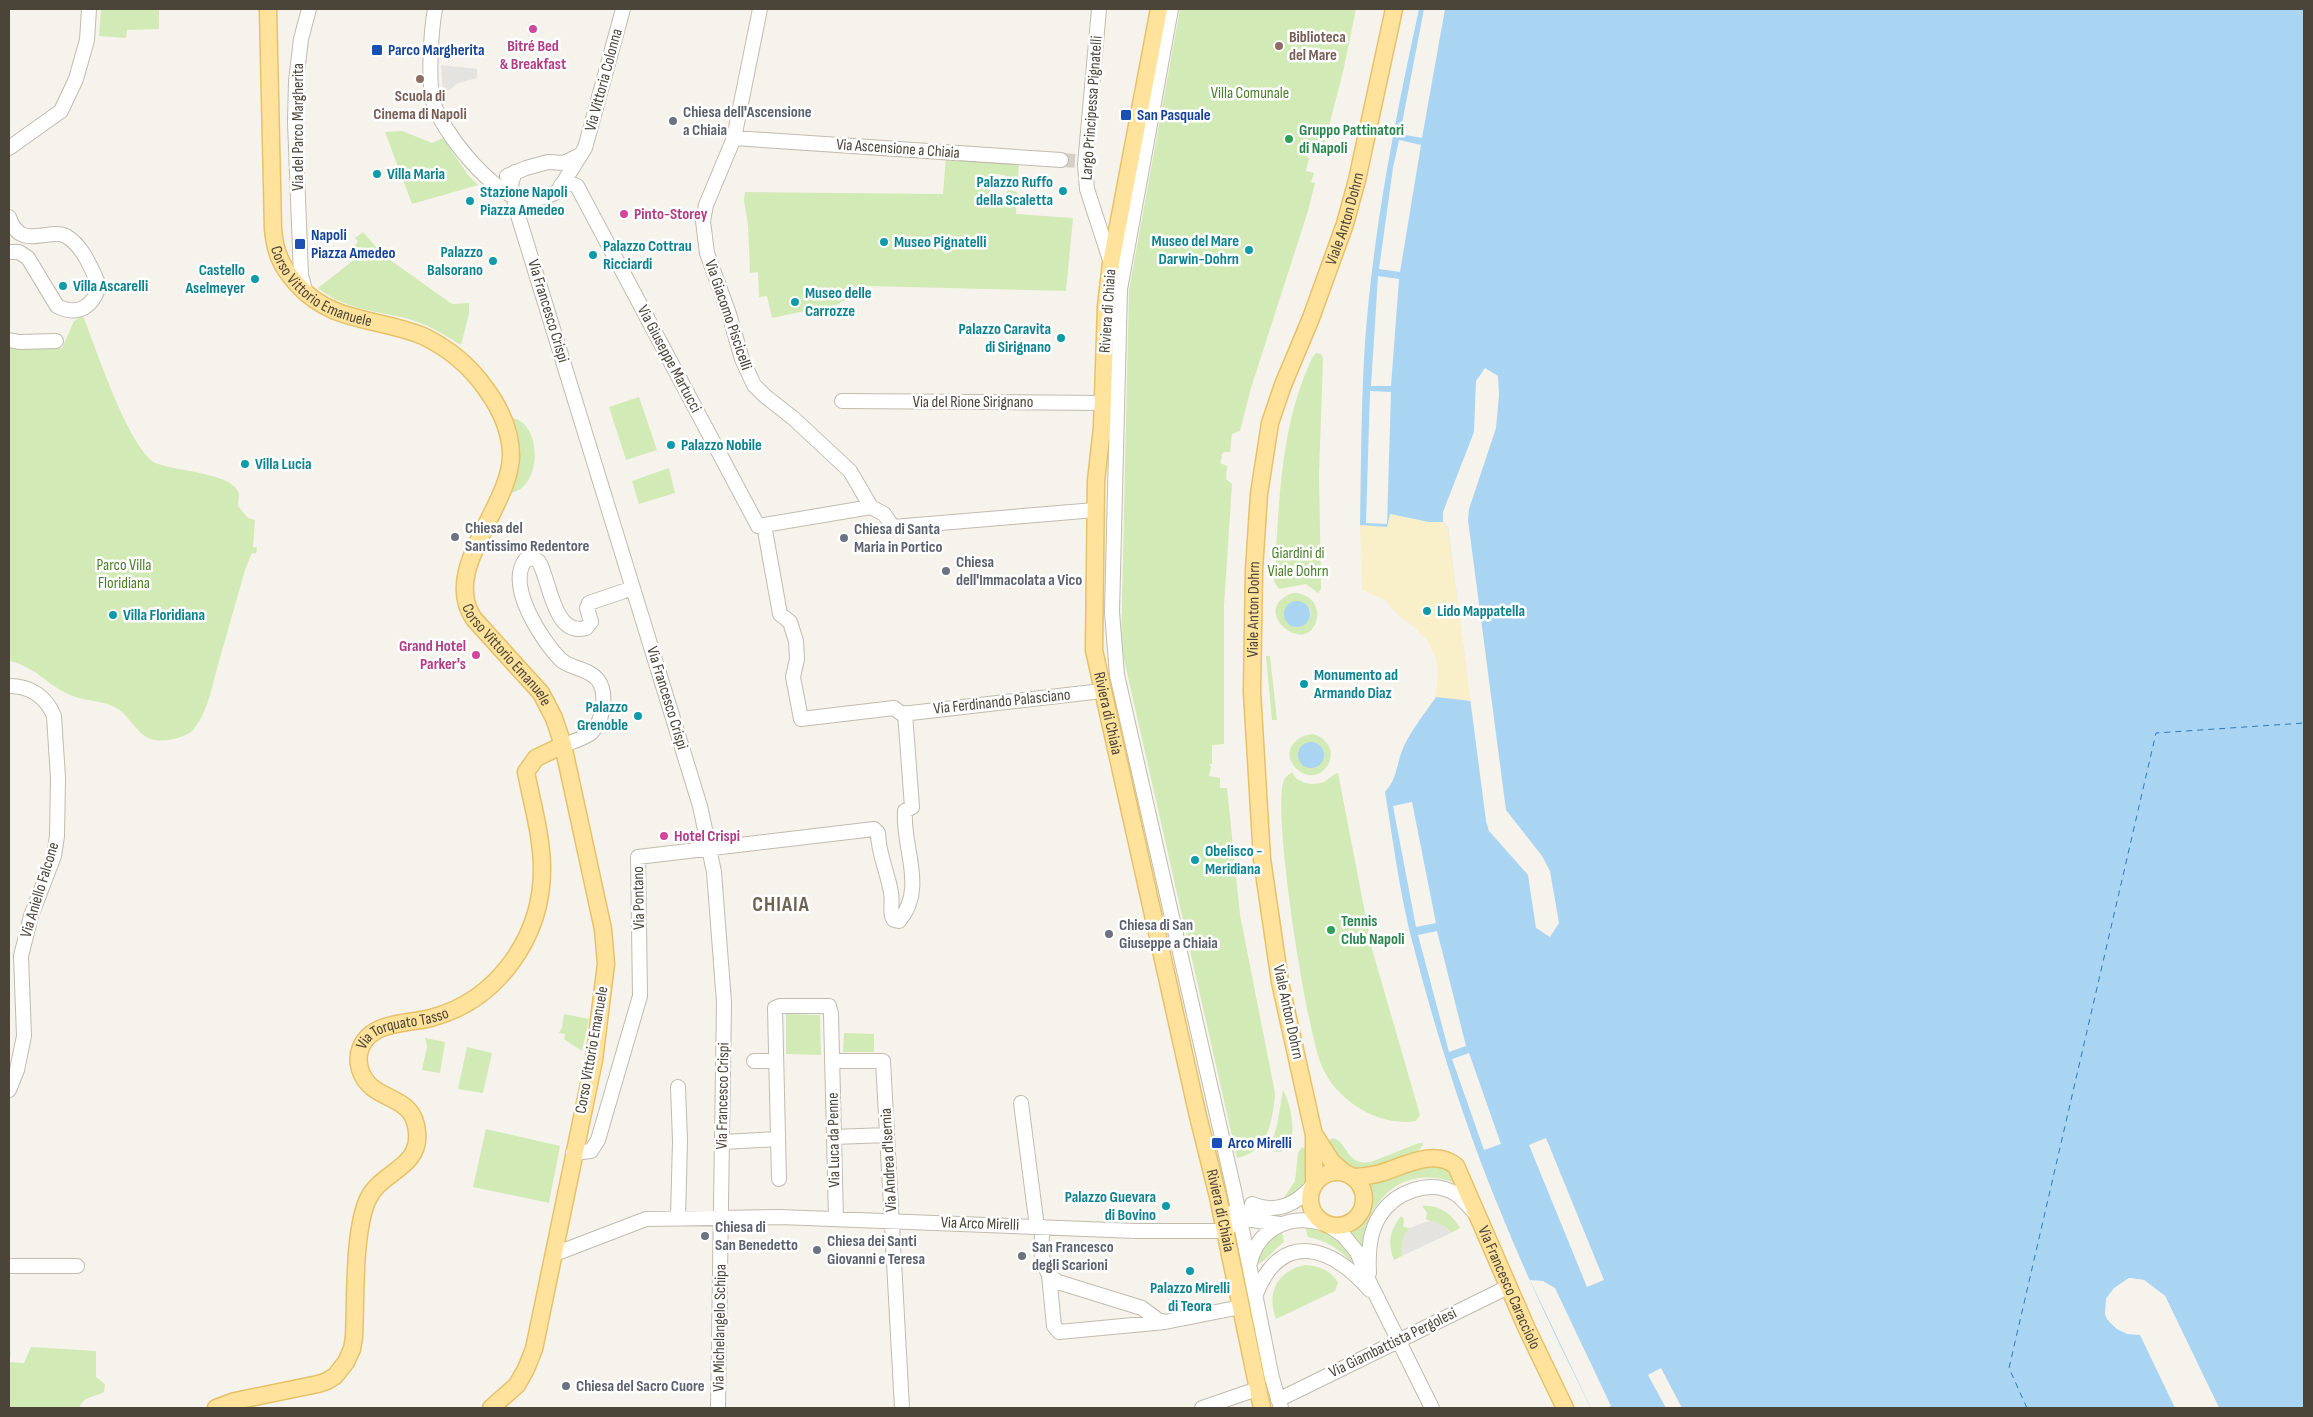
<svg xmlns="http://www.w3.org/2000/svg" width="2313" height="1417" font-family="'Sofia Sans Condensed',sans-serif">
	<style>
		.green { fill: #d2eab5; fill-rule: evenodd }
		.sand { fill: #f9efc9 }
		.parking { fill: #e5e3e0 }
		.water { fill: #a9d4f2 }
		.pier { fill: #f6f3ec }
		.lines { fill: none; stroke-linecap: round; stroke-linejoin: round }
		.ferry { stroke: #2e7ab2; stroke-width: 1; stroke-dasharray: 6 5; stroke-linecap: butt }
		.minor-tunnel { stroke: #d4d0c8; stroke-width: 14; stroke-dasharray: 14 7; stroke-linecap: butt }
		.minor-casing { stroke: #c2bbae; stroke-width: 16 }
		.major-casing { stroke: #e6c16a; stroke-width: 19 }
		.minor { stroke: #fff; stroke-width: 14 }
		.major { stroke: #ffe39c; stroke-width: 16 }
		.hotel-dot { fill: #d1479c; stroke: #fff; stroke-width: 2 }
		.education-dot { fill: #8d6e63; stroke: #fff; stroke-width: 2 }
		.transit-dot { fill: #1a4fb4; stroke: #fff; stroke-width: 2 }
		.worship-dot { fill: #6b7280; stroke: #fff; stroke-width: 2 }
		.leisure-dot { fill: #2e9e5b; stroke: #fff; stroke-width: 2 }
		.culture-dot { fill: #0f9aa8; stroke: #fff; stroke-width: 2 }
		.labels { text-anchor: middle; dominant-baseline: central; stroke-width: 5; stroke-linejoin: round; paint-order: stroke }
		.education-label { font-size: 16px; font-weight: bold; fill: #785e54; stroke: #fff; text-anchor: start }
		.hotel-label { font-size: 16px; font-weight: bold; fill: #b23c85; stroke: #fff; text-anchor: start }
		.transit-label { font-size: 16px; font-weight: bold; fill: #164399; stroke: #fff; text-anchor: start }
		.street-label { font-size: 16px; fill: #4b4439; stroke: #fff }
		.park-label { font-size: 16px; fill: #4a7f2a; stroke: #fff }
		.worship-label { font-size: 16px; font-weight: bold; fill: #5b616d; stroke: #fff; text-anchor: start }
		.leisure-label { font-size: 16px; font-weight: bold; fill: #27864d; stroke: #fff; text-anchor: start }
		.culture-label { font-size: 16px; font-weight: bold; fill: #0d838f; stroke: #fff; text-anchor: start }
		.district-label { font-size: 21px; font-weight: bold; letter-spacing: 1px; fill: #6e6250; stroke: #fff }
	</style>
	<rect width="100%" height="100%" fill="#f6f3ec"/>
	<!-- green -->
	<path class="green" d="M101 9H159V29L127 30 126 38 99 36Z
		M1180 9H1356L1343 72 1323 149 1321 148 1319 156 1313 152 1307 156 1309 159 1306 171 1314 173 1311 182 1315 183 1308 211 1251 388 1240 431 1232 434 1230 452H1224L1221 455 1222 457 1220 463 1227 466 1226 479 1232 484 1224 606V744L1212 745V764H1209L1211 767 1209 776 1220 778V788H1227L1240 915 1275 1093C1273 1120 1268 1152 1237 1158L1121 646 1129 290Z
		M402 131 432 143 443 138 468 175 478 185 412 204 385 132Z
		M946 157 1019 163 1018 180 1010 181 1005 175 995 174 990 179 989 189 994 194 1003 195 1009 190 1017 192 1016 214 1073 218 1066 291 865 286 861 297 842 301 839 304 772 318 767 296 759 297 758 272 750 273 748 224 744 201 745 192 943 194Z
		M363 232 383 255 452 304 469 303V313L461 345C443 334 426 323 405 318 375 311 342 308 318 288L355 259 350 250 358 242 355 238Z
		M83 316C98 353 124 436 152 461 164 471 234 471 239 494 239 497 238 502 238 506L248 518 255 520 253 547H257L256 554 252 553 245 570C236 602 227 633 218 665 212 686 208 711 194 729 186 738 166 742 155 740 139 738 131 718 118 709 102 699 84 702 68 694 47 684 32 665 9 661V343L30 347 62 348 74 321Z
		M1316 353 1321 354 1323 359 1319 474 1321 589 1318 593 1306 584 1279 589 1274 581C1279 512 1279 441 1304 377 1308 369 1310 359 1316 353Z
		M639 397 657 450 626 460 609 407Z
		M512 418C542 422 543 487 511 493 520 467 523 443 512 418Z
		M669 468 675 493 639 504 632 481Z
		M1293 593C1307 593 1319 602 1317 617 1310 661 1245 610 1293 593ZM1310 609C1312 620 1306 625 1296 627L1288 623 1284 616Z
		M1270 656 1277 720H1272L1266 656Z
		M1313 734C1349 746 1323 789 1299 771 1295 768 1292 764 1290 759 1287 744 1300 735 1313 734Z
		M1292 772C1297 784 1313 786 1324 782 1329 779 1332 775 1338 773L1372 949 1420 1115 1416 1121C1379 1127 1339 1102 1323 1069 1307 1037 1271 808 1284 780 1285 777 1290 774 1292 772Z
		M564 1014 589 1019 582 1051 564 1039 565 1034 559 1033 562 1027Z
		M786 1014 820 1015 821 1055 786 1054Z
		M844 1033 874 1034V1052H843Z
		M425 1038 445 1042 440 1073 422 1070 427 1047Z
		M467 1047 492 1053 483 1093 458 1089Z
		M1283 1090C1291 1102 1302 1152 1277 1152L1272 1149 1271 1145 1277 1125Z
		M486 1129 560 1146 549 1203 473 1187Z
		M1332 1138C1349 1141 1344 1166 1371 1162L1419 1143H1423V1145C1419 1154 1377 1170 1366 1171 1362 1171 1354 1169 1351 1168 1339 1163 1333 1152 1328 1141Z
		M1302 1147 1306 1149C1311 1171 1306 1193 1283 1199L1295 1181 1298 1153Z
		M1428 1163 1450 1169 1456 1183C1402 1163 1367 1199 1361 1251L1350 1233C1371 1221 1378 1206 1368 1183Z
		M1422 1206C1439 1204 1452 1214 1460 1228L1451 1233C1443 1222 1434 1225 1426 1219L1427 1213Z
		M1401 1216 1404 1219 1403 1227 1410 1228C1403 1236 1401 1246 1402 1256L1394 1260C1387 1243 1390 1230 1401 1216Z
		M1305 1226 1336 1237 1350 1247 1357 1268C1343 1252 1329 1241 1308 1237Z
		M1282 1231 1284 1242C1276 1247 1265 1262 1258 1264L1260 1246Z
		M1305 1265C1319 1266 1331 1270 1338 1283L1335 1291 1276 1319C1266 1293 1277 1271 1305 1265Z
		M31 1347 96 1351V1377L105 1384 104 1392C95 1397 81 1397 80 1408H9V1352H11L9 1362 24 1363Z"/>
	<!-- sand -->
	<path class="sand" d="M1389 514 1429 522H1443L1448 527 1471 701 1436 697 1438 669 1436 658 1427 640 1413 626 1398 615 1386 601 1362 589 1360 525 1386 527Z"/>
	<!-- parking -->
	<path class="parking" d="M441 65 477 69V78L458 83 443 95Z
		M1434 1221 1442 1225 1451 1233 1402 1256V1243L1405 1234 1410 1228 1425 1222Z"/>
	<!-- water -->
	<path class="water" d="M1419 9H2304V1408H2219L2165 1296 2144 1280 2129 1278 2115 1288 2106 1299 2107 1319C2121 1335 2128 1334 2148 1332L2184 1408H1591C1559 1344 1528 1280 1501 1213 1464 1124 1435 1030 1411 937 1399 889 1393 840 1385 792 1398 778 1396 763 1404 746 1412 729 1425 713 1436 697L1471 701 1448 527 1443 522H1429L1390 514 1387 527 1360 525C1361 470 1361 414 1364 358 1371 241 1394 124 1419 9Z
		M1284 614a13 13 0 1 1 26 0a13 13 0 1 1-26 0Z
		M1298 755a13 13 0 1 1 26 0a13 13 0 1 1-26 0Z"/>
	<!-- pier -->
	<path class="pier" d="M1424 9H1445L1422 138 1400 134Z
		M1399 140 1421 145 1400 272 1379 269 1393 168Z
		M1378 276 1399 279 1391 386H1371Z
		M1485 368 1498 376 1499 395 1496 428 1469 509 1468 520 1506 810 1542 856 1550 871 1559 923 1550 937 1536 928 1528 875 1489 831 1486 821 1448 527 1443 522V512L1474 432 1476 381Z
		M1370 391 1391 392 1387 524 1366 523Z
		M1412 802 1436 923 1416 927 1393 806Z
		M1437 931 1466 1046 1449 1052 1418 935Z
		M1469 1053 1501 1144 1484 1150 1452 1059Z
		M1546 1138 1604 1280 1587 1287 1529 1145Z
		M2129 1278 2144 1280 2165 1296 2219 1408H2217L2163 1298 2143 1283 2130 1281 2116 1290 2108 1300 2107 1313 2115 1324 2127 1331H2150L2186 1408H2175L2140 1335 2127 1334 2117 1329 2107 1319 2105 1314 2106 1299 2114 1288Z
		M1530 1280 1543 1281 1555 1288 1611 1406 1606 1408H1591Z
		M1661 1368 1682 1408H1666L1648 1375Z"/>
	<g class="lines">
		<!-- ferry -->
		<path class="ferry" d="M2027 1408 2009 1368 2156 733 2304 723"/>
		<!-- minor-tunnel -->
		<path class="minor-tunnel" d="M1061 160 1077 161"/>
		<!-- minor casing -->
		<g class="minor-casing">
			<path id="minor" d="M435 9C431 30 428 81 433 101 441 131 490 191 521 199 532 201 549 197 558 191L585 148 623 9
				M760 9 734 138 706 205 703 221 707 253 729 314 742 359 754 385 765 396 793 418 850 471 871 507 884 514 893 527 1095 510
				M1099 9 1085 165 1087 189 1111 263
				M1171 9 1120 289 1112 612 1117 675 1234 1190 1272 1378 1281 1408
				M734 138 1061 160
				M9 148 61 111 76 79 87 40 89 9
				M515 172 511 184 517 212 700 806 714 872 724 1002 718 1408
				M507 176 526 168 548 162 564 163 580 155
				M561 185 570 183 577 186 758 526 871 507
				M9 217C20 252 49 227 66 236 83 246 91 268 99 285 94 306 78 317 57 306L28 258 19 252H9
				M306 294 301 275 295 122 296 81 301 39 309 9
				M9 340 19 342 56 341
				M842 401 1103 403
				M764 525 780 614 790 622 796 641 797 659 793 677 801 719 894 708 902 714 1102 691
				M9 686C31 686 46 697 54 716L58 778 57 836 54 856 31 916 21 956 24 1036 17 1070 9 1090
				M563 745C572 742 583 739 591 733 603 721 608 694 598 680 588 668 572 669 561 660 542 641 505 585 526 559L534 558 539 562C550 580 553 637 586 628L591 622 587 608 589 603 633 588
				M754 1061H776
				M832 1061H883L902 1408
				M1021 1103 1037 1227
				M834 1137 887 1135
				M723 1142 778 1139
				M573 1153 591 1151 598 1140 640 996 638 857 874 829 878 833C878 853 888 873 891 893 893 901 889 914 894 920L899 921C927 888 902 848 905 811L912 807 905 713
				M779 1179 775 1008 780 1006H829L831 1014 836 1219
				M1252 1204C1277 1215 1298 1203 1314 1184
				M1233 1212 1246 1219 1280 1224
				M678 1218 680 1141 678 1087
				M1043 1227C1040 1246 1039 1271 1058 1282L1142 1308 1158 1320 1165 1322 1241 1307
				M1331 1227 1344 1236 1357 1252 1369 1281 1432 1408
				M560 1252 646 1219 780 1217 1136 1231H1226C1236 1219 1244 1210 1260 1208
				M1250 1263C1258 1228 1290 1214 1322 1223
				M9 1266H77
				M1369 1273C1368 1254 1369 1233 1379 1217 1394 1192 1430 1178 1456 1194 1463 1199 1469 1207 1475 1213
				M1049 1275 1054 1326 1059 1332 1165 1322
				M1256 1294C1282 1228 1332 1247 1370 1290
				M1278 1400 1508 1287
				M1202 1408 1257 1389"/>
		</g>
		<!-- major casing -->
		<g class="major-casing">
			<g id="major">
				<path id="s1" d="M268 9 273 229C275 252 281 266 296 283 332 324 377 317 423 336 448 348 470 366 486 389 500 408 511 431 511 456 510 508 440 570 474 619L541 693 554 718 563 745 603 929 606 964 594 1060 534 1349 526 1369 517 1385 491 1408"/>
				<path id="s2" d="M1159 9 1111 263 1106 306 1102 427 1096 481 1094 650 1197 1112 1218 1197 1262 1408"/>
				<path d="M1316 1137 1332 1162 1345 1173"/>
				<circle cx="1337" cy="1199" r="27"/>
				<path id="s3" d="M1353 1177C1361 1177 1369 1176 1377 1174 1401 1168 1433 1147 1456 1166L1527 1329 1565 1408"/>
				<path id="s4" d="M1314 1184V1135L1280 982 1262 859 1252 692 1254 570 1259 494 1270 423 1283 385 1311 318 1345 224 1357 180 1394 9"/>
				<path id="s5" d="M216 1408 235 1401 318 1384 327 1381 335 1376 346 1362 352 1349 354 1337C356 1299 353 1232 368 1199 380 1172 421 1168 417 1132 414 1091 370 1104 360 1069 358 1062 358 1054 361 1047 372 1021 408 1024 431 1018 498 1000 542 937 542 869 542 837 532 803 526 772L536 758 563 745"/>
			</g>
		</g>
		<!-- minor -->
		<use href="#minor" class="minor"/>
		<!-- major -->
		<use href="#major" class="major"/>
	</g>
	<!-- markers -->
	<g class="hotel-dot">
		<circle cx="533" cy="29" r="5"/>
		<circle cx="624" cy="214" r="5"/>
		<circle cx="476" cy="655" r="5"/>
		<circle cx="664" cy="836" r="5"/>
	</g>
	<g class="education-dot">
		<circle cx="1279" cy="46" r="5"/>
		<circle cx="420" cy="79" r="5"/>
	</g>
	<g class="transit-dot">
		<rect x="371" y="44" width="12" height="12" rx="2.5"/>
		<rect x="1120" y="109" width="12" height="12" rx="2.5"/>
		<rect x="294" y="238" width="12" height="12" rx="2.5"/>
		<rect x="1211" y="1137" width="12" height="12" rx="2.5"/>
	</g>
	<g class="worship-dot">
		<circle cx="673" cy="121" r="5"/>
		<circle cx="455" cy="537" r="5"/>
		<circle cx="844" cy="538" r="5"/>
		<circle cx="946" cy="571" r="5"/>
		<circle cx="1109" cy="934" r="5"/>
		<circle cx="705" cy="1236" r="5"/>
		<circle cx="817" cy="1250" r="5"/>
		<circle cx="1022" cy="1256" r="5"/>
		<circle cx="566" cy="1386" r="5"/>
	</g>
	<g class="leisure-dot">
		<circle cx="1289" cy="139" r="5"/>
		<circle cx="1331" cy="930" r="5"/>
	</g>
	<g class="culture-dot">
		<circle cx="377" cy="174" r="5"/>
		<circle cx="1063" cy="191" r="5"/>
		<circle cx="470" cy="201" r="5"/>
		<circle cx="884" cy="242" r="5"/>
		<circle cx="1249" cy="250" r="5"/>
		<circle cx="593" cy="255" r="5"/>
		<circle cx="493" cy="261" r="5"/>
		<circle cx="255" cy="279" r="5"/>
		<circle cx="63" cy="286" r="5"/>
		<circle cx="795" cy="302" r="5"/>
		<circle cx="1061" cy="338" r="5"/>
		<circle cx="671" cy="445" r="5"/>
		<circle cx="245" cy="464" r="5"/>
		<circle cx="1427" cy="611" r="5"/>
		<circle cx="113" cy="615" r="5"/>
		<circle cx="1304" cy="684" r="5"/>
		<circle cx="638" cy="716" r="5"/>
		<circle cx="1195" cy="860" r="5"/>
		<circle cx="1166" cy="1206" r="5"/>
		<circle cx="1190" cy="1271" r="5"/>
	</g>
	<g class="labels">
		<!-- education labels -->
		<g class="education-label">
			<text x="1289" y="37">Biblioteca<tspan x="1289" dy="18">del Mare</tspan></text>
			<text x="420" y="96" text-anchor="middle">Scuola di<tspan x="420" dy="18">Cinema di Napoli</tspan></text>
		</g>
		<!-- hotel labels -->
		<g class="hotel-label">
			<text x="533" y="46" text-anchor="middle">Bitré Bed<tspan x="533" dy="18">&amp; Breakfast</tspan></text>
			<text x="634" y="214">Pinto-Storey</text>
			<text x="466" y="646" text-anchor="end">Grand Hotel<tspan x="466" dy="18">Parker's</tspan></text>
			<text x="674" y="836">Hotel Crispi</text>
		</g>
		<!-- transit labels -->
		<g class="transit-label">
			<text x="388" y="50">Parco Margherita</text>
			<text x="1137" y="115">San Pasquale</text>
			<text x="311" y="235">Napoli<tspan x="311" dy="18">Piazza Amedeo</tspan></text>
			<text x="1228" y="1143">Arco Mirelli</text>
		</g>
		<!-- street labels -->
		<g class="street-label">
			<text transform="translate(604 80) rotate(-75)">Via Vittoria Colonna</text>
			<text transform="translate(1092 108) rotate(-86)">Largo Principessa Pignatelli</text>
			<text transform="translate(298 127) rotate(-90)">Via del Parco Margherita</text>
			<text transform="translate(898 149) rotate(4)">Via Ascensione a Chiaia</text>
			<text stroke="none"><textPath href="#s4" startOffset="985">Viale Anton Dohrn</textPath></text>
			<text stroke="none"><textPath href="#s1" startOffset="302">Corso Vittorio Emanuele</textPath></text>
			<text transform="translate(548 311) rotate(73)">Via Francesco Crispi</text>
			<text transform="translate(1108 311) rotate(-86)">Riviera di Chiaia</text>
			<text transform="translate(728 315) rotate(71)">Via Giacomo Piscicelli</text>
			<text transform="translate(669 359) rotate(62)">Via Giuseppe Martucci</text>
			<text x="973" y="402">Via del Rione Sirignano</text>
			<text stroke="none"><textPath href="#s4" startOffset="580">Viale Anton Dohrn</textPath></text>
			<text stroke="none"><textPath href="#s1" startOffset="798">Corso Vittorio Emanuele</textPath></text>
			<text transform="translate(667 698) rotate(73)">Via Francesco Crispi</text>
			<text transform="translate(1002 702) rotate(-6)">Via Ferdinando Palasciano</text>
			<text stroke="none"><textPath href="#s2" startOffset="711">Riviera di Chiaia</textPath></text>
			<text transform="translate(40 890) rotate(-73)">Via Aniello Falcone</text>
			<text transform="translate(639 898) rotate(-91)">Via Pontano</text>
			<text transform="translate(1288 1012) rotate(78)">Viale Anton Dohrn</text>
			<text stroke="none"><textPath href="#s5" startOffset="554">Via Torquato Tasso</textPath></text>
			<text transform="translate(592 1050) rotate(-80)">Corso Vittorio Emanuele</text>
			<text transform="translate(723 1096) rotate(-89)">Via Francesco Crispi</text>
			<text transform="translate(834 1140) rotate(-91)">Via Luca da Penne</text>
			<text transform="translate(889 1160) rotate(-93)">Via Andrea d'Isernia</text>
			<text stroke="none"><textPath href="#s2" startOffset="1221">Riviera di Chiaia</textPath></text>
			<text transform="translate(980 1224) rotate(2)">Via Arco Mirelli</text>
			<text stroke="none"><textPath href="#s3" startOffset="240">Via Francesco Caracciolo</textPath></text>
			<text transform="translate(720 1328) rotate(-89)">Via Michelangelo Schipa</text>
			<text transform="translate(1393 1343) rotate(-26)">Via Giambattista Pergolesi</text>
		</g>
		<!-- park labels -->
		<g class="park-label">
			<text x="1250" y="93">Villa Comunale</text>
			<text x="1298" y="553">Giardini di<tspan x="1298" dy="18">Viale Dohrn</tspan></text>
			<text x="124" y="565">Parco Villa<tspan x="124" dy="18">Floridiana</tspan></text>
		</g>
		<!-- worship labels -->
		<g class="worship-label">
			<text x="683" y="112">Chiesa dell'Ascensione<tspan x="683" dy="18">a Chiaia</tspan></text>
			<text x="465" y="528">Chiesa del<tspan x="465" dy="18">Santissimo Redentore</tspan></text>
			<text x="854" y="529">Chiesa di Santa<tspan x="854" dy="18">Maria in Portico</tspan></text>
			<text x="956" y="562">Chiesa<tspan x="956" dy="18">dell'Immacolata a Vico</tspan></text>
			<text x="1119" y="925">Chiesa di San<tspan x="1119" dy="18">Giuseppe a Chiaia</tspan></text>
			<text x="715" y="1227">Chiesa di<tspan x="715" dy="18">San Benedetto</tspan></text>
			<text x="827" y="1241">Chiesa dei Santi<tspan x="827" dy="18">Giovanni e Teresa</tspan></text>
			<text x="1032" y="1247">San Francesco<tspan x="1032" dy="18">degli Scarioni</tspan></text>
			<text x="576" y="1386">Chiesa del Sacro Cuore</text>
		</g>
		<!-- leisure labels -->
		<g class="leisure-label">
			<text x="1299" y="130">Gruppo Pattinatori<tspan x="1299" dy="18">di Napoli</tspan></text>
			<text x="1341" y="921">Tennis<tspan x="1341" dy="18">Club Napoli</tspan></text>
		</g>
		<!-- culture labels -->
		<g class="culture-label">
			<text x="387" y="174">Villa Maria</text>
			<text x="1053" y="182" text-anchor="end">Palazzo Ruffo<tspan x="1053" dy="18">della Scaletta</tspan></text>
			<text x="480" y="192">Stazione Napoli<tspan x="480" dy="18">Piazza Amedeo</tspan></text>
			<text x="1239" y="241" text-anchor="end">Museo del Mare<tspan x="1239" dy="18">Darwin-Dohrn</tspan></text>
			<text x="894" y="242">Museo Pignatelli</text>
			<text x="603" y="246">Palazzo Cottrau<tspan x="603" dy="18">Ricciardi</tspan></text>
			<text x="483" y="252" text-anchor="end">Palazzo<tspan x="483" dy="18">Balsorano</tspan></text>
			<text x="245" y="270" text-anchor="end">Castello<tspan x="245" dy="18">Aselmeyer</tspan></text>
			<text x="73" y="286">Villa Ascarelli</text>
			<text x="805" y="293">Museo delle<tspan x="805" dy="18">Carrozze</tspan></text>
			<text x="1051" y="329" text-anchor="end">Palazzo Caravita<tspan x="1051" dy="18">di Sirignano</tspan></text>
			<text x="681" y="445">Palazzo Nobile</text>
			<text x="255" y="464">Villa Lucia</text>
			<text x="1437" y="611">Lido Mappatella</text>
			<text x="123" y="615">Villa Floridiana</text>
			<text x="1314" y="675">Monumento ad<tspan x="1314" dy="18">Armando Diaz</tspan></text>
			<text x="628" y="707" text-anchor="end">Palazzo<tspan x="628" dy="18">Grenoble</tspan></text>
			<text x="1205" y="851">Obelisco -<tspan x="1205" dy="18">Meridiana</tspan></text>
			<text x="1156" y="1197" text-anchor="end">Palazzo Guevara<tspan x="1156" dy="18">di Bovino</tspan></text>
			<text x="1190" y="1288" text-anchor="middle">Palazzo Mirelli<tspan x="1190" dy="18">di Teora</tspan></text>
		</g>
		<!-- district labels -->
		<g class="district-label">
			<text x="781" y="904">CHIAIA</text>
		</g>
	</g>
	<!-- border -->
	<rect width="2313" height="1417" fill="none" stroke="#4b4439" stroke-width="20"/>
</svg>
